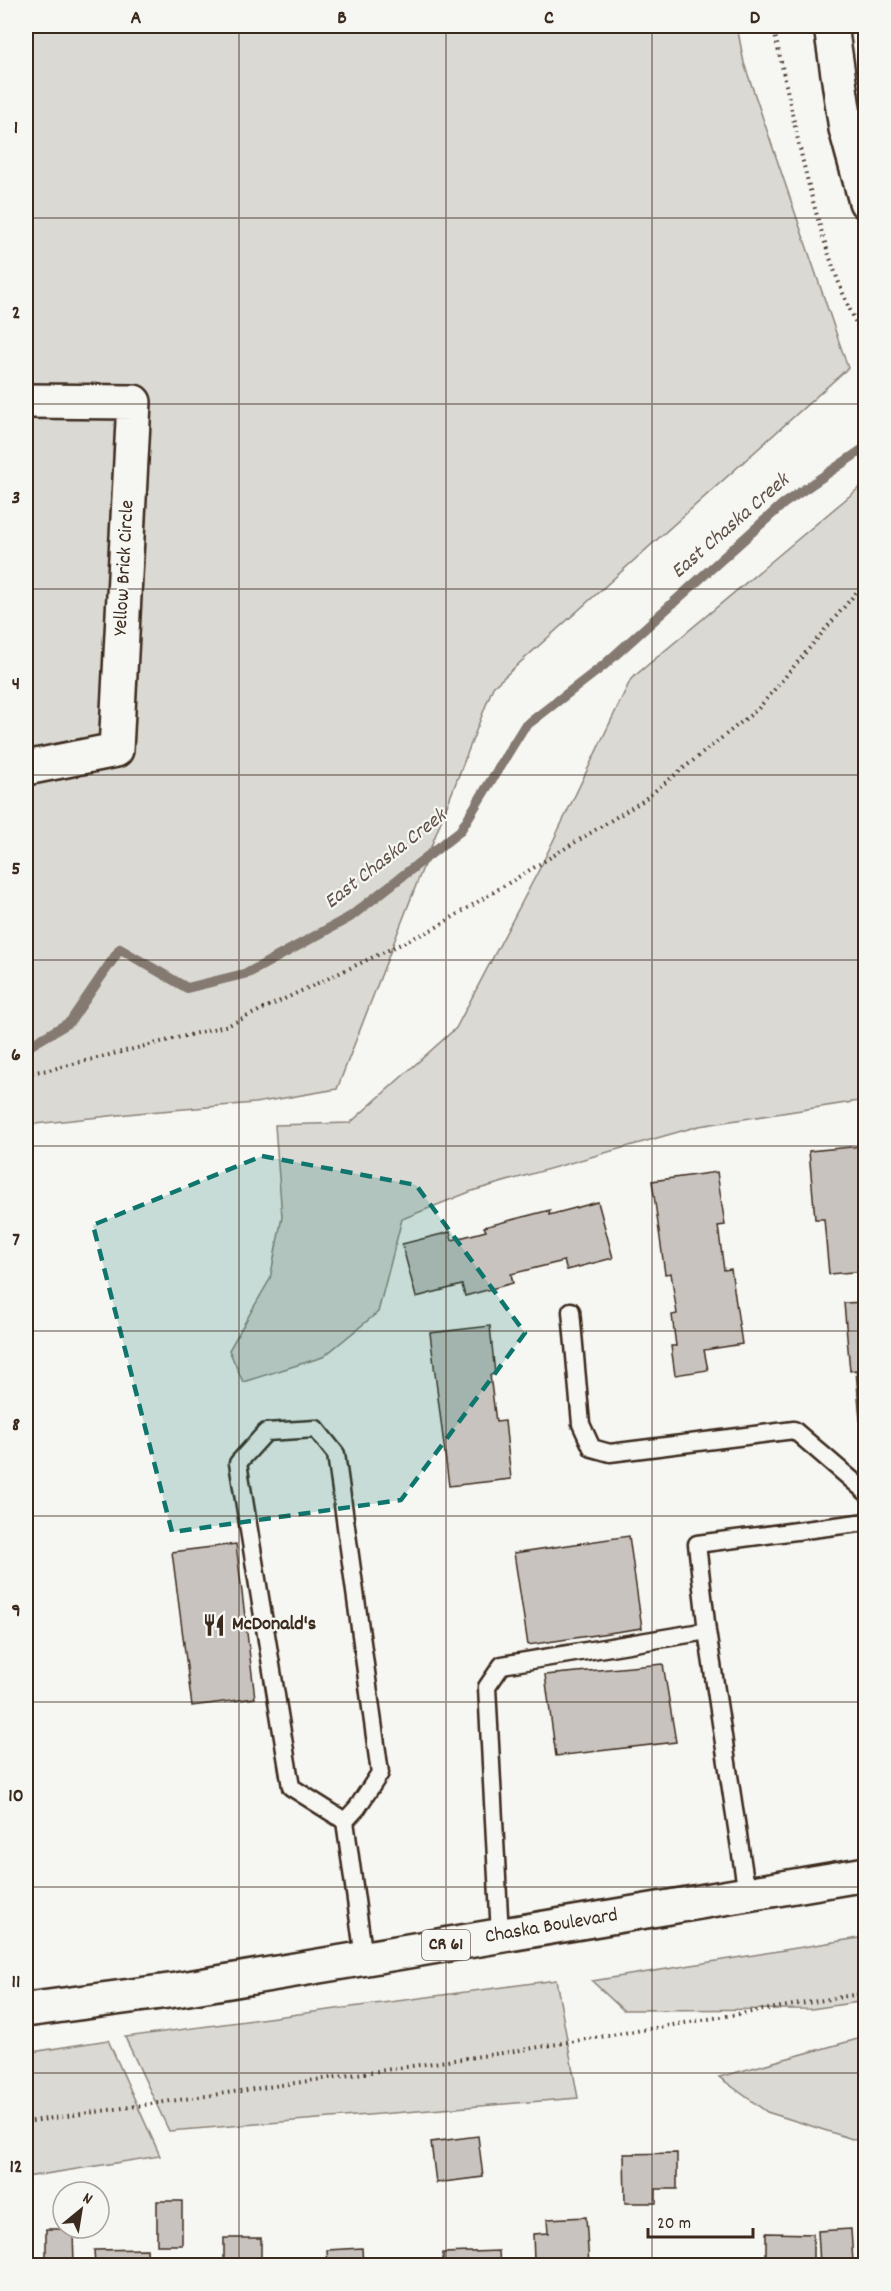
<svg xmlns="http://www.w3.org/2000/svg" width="891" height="2291" font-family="Dekko,sans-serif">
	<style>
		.green { fill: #dad9d3; stroke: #8a8278; stroke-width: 1.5 }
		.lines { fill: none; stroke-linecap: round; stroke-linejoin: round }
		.stream { stroke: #857a71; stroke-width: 10 }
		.building { fill: #c8c3be; stroke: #3b2a1e; stroke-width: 1.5 }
		.service-casing { stroke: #3b2a1e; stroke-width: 21 }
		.minor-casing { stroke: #3b2a1e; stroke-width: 38 }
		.tertiary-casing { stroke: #3b2a1e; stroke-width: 38 }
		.primary-casing { stroke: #3b2a1e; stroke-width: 38 }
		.path { stroke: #3b2a1e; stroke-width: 4; stroke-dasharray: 1.5 4.5; stroke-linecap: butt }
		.service { stroke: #f6f6f2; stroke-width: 16 }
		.minor { stroke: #f6f6f2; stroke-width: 33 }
		.tertiary { stroke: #f6f6f2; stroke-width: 33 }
		.primary { stroke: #f6f6f2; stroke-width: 33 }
		.marked { fill: #0f766e; fill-opacity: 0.2; stroke: #0f766e; stroke-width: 4.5; stroke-dasharray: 12 8; stroke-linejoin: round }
		.grid { fill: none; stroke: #3b2a1e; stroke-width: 1.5; stroke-opacity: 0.55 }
		.labels { text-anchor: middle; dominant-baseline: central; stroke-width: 4.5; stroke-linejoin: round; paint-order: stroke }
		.shield { fill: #f6f6f2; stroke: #73675e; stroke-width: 1.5 }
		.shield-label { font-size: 18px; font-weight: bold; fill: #3b2a1e }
		.street-label { font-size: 20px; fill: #3b2a1e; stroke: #f6f6f2 }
		.poi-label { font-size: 20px; font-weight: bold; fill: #3b2a1e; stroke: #f6f6f2; text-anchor: start }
		.water-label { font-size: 21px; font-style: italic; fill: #605248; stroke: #f6f6f2 }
		.neatline { fill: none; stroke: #3b2a1e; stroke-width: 2 }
		.grid-label { font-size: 20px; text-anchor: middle; font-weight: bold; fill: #3b2a1e }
	</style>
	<rect width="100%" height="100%" fill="#f6f6f2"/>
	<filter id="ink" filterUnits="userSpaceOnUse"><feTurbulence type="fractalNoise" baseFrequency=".0167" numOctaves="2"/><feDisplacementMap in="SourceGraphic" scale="12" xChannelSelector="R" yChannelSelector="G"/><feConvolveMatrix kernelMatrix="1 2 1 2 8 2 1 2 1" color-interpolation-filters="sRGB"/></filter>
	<g filter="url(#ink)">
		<!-- green -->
		<path class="green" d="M26 26H737L744 63 848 368 493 687 337 1089 255 1103 137 1113 26 1125Z
			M865 483V1100L699 1126 472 1191 402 1219 378 1312 323 1357 243 1382 229 1350 270 1279 282 1217 275 1125 350 1123 456 1028 542 864 631 679Z
			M865 1937V2001L811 2009 623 2010 592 1981Z
			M556 1980 578 2098 169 2131 125 2037Z
			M865 2037V2143L767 2112 719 2077Z
			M108 2040 160 2156 26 2177V2053Z"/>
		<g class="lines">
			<!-- stream -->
			<path class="stream" d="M26 1048 70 1022 120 949 187 988 248 973 350 917 460 831 524 727 603 666 783 504 866 447"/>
		</g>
		<!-- building -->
		<path class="building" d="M862 1146 866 1184V1271L829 1274 824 1219H815L809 1151Z
			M717 1172 725 1225 718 1226 724 1270 731 1269 742 1344 704 1350 708 1370 675 1375 671 1346H676L672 1315 677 1314 671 1273 665 1274 652 1181Z
			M598 1202 613 1258 567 1270 564 1261 511 1274 513 1283 465 1296 462 1285 416 1297 402 1244 450 1232 452 1240 486 1231 484 1227 550 1210 549 1215Z
			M866 1302V1432H861L856 1370 850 1371 844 1303Z
			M490 1326 495 1374 490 1375 496 1422 505 1421 511 1479 449 1486 430 1333Z
			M629 1536 642 1628 528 1645 514 1553Z
			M236 1544 255 1698 192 1706 172 1552Z
			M663 1664 676 1742 556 1756 545 1675Z
			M478 2136 483 2177 436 2183 431 2142Z
			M677 2153V2189H656V2203H625L624 2154Z
			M157 2201H182V2245H157Z
			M586 2217 589 2266H542V2260H534L533 2234 548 2233 547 2219Z
			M46 2229H73L74 2265H46Z
			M851 2229 853 2263 820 2265 818 2231Z
			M766 2233 813 2234V2266H766Z
			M224 2238H261V2266H224Z
			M362 2248 363 2266H328L327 2250Z
			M147 2249 148 2266H95L94 2250Z
			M499 2251 500 2266H443V2253Z"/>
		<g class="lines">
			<!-- service casing -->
			<g class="service-casing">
				<path id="service" d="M571 1311 581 1424 592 1448 610 1453 794 1430 866 1492
					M345 1821 357 1808 380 1773 336 1454 316 1429 266 1432 238 1463 291 1787 345 1821 364 1958
					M747 1894 707 1631 697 1544 866 1522
					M500 1935 487 1687 502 1665 707 1631"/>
			</g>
			<!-- minor casing -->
			<g class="minor-casing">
				<path id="minor" d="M26 401 134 402 116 750 26 768"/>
			</g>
			<!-- tertiary casing -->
			<g class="tertiary-casing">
				<path id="tertiary" d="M831 26 846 129 866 202"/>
			</g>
			<!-- primary casing -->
			<g class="primary-casing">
				<g id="primary">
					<path id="s1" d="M26 2010 176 1990 866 1874"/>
				</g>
			</g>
			<!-- path -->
			<path class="path" d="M773 26C797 130 815 247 866 343
				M26 1073 49 1070 229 1025 435 928 641 802 758 709 866 581
				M26 2122 509 2052 866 1993"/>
			<!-- service -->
			<use href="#service" class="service"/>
			<!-- minor -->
			<use href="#minor" class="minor"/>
			<!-- tertiary -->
			<use href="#tertiary" class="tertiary"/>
			<!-- primary -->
			<use href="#primary" class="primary"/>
		</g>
	</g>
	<!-- marked area -->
	<path class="marked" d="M262 1156 416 1185 525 1333 401 1500 172 1532 93 1225Z"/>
	<!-- grid -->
	<path class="grid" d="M239 26V2266M446 26V2266M652 26V2266M26 218H866M26 404H866M26 589H866M26 775H866M26 960H866M26 1146H866M26 1331H866M26 1516H866M26 1702H866M26 1887H866M26 2073H866"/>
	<!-- icons -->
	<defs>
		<g id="restaurant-bare" transform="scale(1.8)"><path d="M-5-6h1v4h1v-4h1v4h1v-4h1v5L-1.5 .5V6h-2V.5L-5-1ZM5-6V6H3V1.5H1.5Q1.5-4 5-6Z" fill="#3b2a1e" stroke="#f6f6f2" stroke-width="2.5" paint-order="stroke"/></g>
	</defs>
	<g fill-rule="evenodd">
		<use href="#restaurant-bare" x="214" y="1625"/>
	</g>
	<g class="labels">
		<!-- shield labels -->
		<rect class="shield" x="422" y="1930" width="48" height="30" rx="4.5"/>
		<g class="shield-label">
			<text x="446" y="1945">CR 61</text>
		</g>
		<!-- street labels -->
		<g class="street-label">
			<text transform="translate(125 568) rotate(-87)">Yellow Brick Circle</text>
			<text stroke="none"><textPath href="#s1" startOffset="532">Chaska Boulevard</textPath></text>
		</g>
		<!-- poi labels -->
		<g class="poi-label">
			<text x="232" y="1625">McDonald's</text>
		</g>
		<!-- water labels -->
		<g class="water-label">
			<text transform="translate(731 527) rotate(-41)">East Chaska Creek</text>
			<text transform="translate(386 860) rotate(-38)">East Chaska Creek</text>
		</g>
	</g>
	<!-- margin -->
	<rect width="891" height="2291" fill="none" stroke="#f6f6f2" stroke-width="66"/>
	<!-- north arrow -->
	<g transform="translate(81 2210) rotate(30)"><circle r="28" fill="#f6f6f2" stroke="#aba49d" stroke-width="1.5"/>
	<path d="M0-4.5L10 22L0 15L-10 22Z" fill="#3b2a1e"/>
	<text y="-9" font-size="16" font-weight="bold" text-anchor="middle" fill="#3b2a1e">N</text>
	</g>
	<!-- scale -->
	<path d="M648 2228v9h105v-9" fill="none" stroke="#3b2a1e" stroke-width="3"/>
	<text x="657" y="2228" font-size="18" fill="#3b2a1e" stroke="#f6f6f2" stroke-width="4.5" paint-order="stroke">20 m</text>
	<rect x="33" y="33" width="825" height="2225" class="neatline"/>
	<g class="grid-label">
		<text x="136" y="23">A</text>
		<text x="342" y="23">B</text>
		<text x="549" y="23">C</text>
		<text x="755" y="23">D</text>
		<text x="16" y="133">1</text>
		<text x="16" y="318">2</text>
		<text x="16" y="503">3</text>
		<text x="16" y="689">4</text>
		<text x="16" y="874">5</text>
		<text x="16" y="1060">6</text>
		<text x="16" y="1245">7</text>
		<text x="16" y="1430">8</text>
		<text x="16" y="1616">9</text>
		<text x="16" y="1801">10</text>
		<text x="16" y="1987">11</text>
		<text x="16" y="2172">12</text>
	</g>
</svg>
